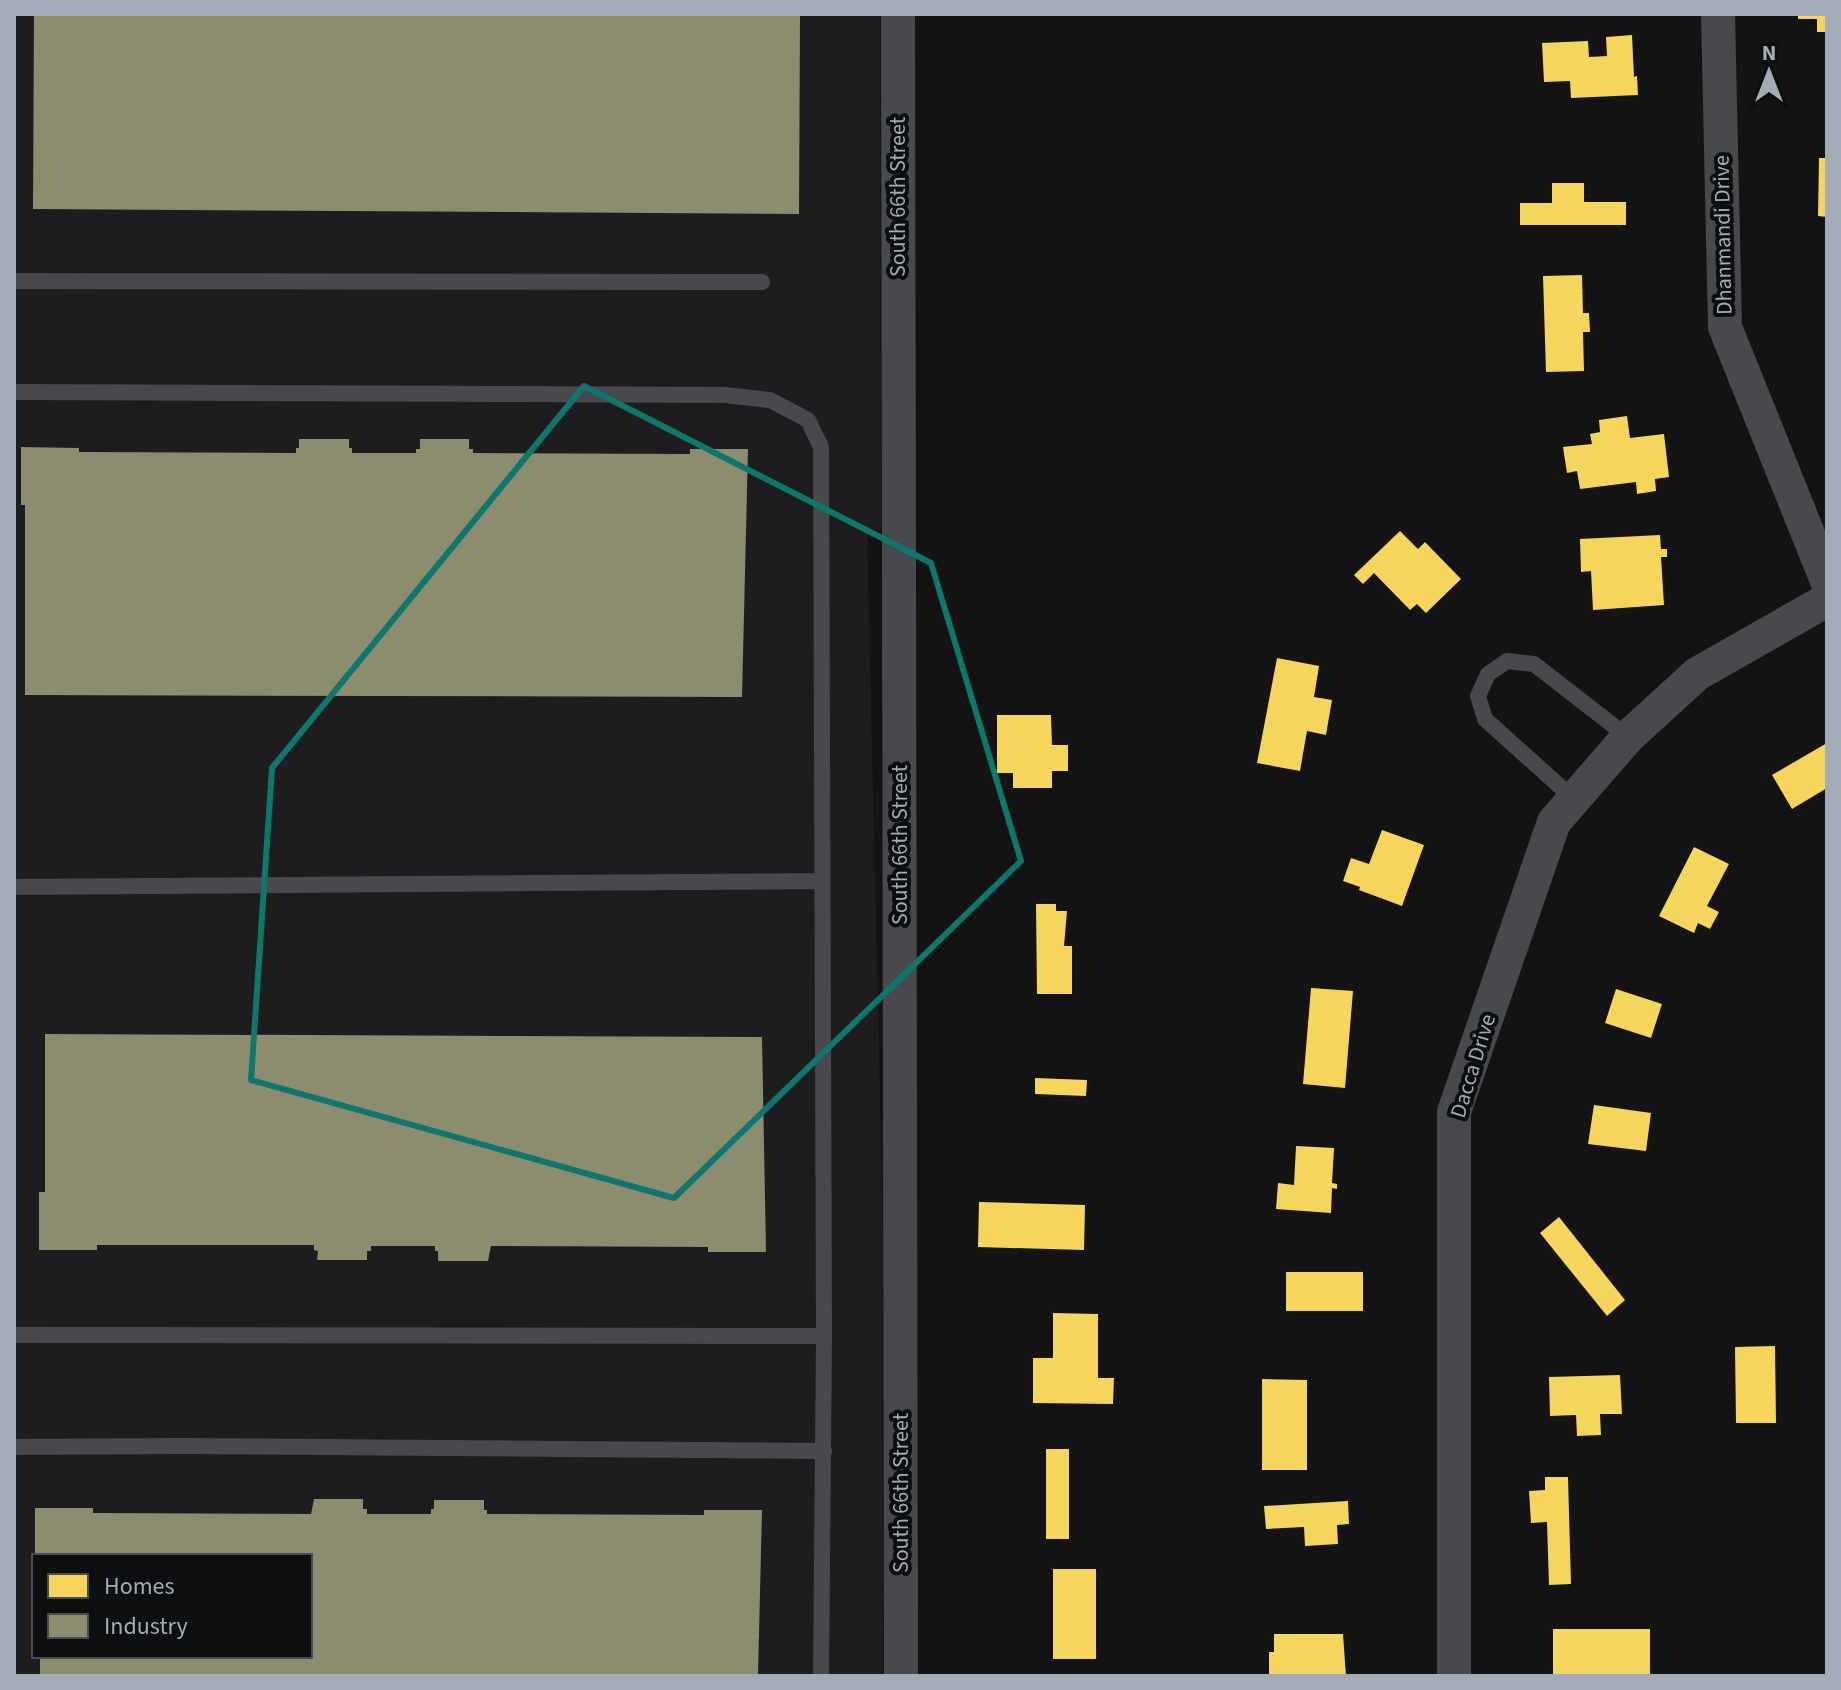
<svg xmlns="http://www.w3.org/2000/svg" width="1841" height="1690" font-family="'Source Sans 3',sans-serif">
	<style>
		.built { fill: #1d1d1f; fill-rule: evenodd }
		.homes { fill: #f6d55c }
		.industry { fill: #8c8c6e }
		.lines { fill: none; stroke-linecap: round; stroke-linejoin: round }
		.lane { stroke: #47494c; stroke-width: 16 }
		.street { stroke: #47494c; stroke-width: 34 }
		.marked { fill: none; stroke: #0f766e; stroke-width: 6; stroke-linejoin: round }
		.labels { text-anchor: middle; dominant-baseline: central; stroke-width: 8; stroke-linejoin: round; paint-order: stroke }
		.street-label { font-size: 22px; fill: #a3abb6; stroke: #0d0e0f }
	</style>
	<rect width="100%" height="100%" fill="#131313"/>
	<!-- built -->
	<path class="built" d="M14 14H880L881 529 867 531 882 1182 883 1676H14ZM34 1556H310V1656H34Z"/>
	<!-- homes -->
	<path class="homes" d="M1798 14H1827V32H1817V19H1798Z
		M1632 35 1634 77 1637 76 1638 95 1571 98 1570 81 1544 82 1542 43 1588 41 1589 57 1607 56 1606 37Z
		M1819 158H1827V217L1818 216Z
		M1552 183H1584V202H1626V225H1520V203H1552Z
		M1582 275 1583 313H1589L1590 332H1583L1584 371 1546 372 1543 276Z
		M1627 416 1630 438 1664 434 1669 477 1655 479 1656 491 1637 494 1636 482 1580 489 1577 471 1567 473 1563 447 1592 444 1590 434 1600 432 1599 420Z
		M1400 531 1418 549 1425 542 1461 579 1426 613 1417 604 1410 610 1374 573 1363 584 1354 575Z
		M1660 535 1661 549H1667V557H1661L1664 605 1593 610 1591 571 1581 572 1580 539Z
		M1277 658 1319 666 1314 697 1332 700 1326 735 1307 731 1300 771 1257 763Z
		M997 715H1051L1052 745H1068V771H1052V788H1013V773H997Z
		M1827 743V788L1792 809 1772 775Z
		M1382 830 1424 845 1402 906 1359 890 1360 887 1343 881 1351 858 1369 864Z
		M1694 847 1729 864 1707 906 1719 912 1710 929 1698 923 1694 933 1659 916Z
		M1036 904H1056V911H1067L1064 946H1072V994H1037Z
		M1311 988 1353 991 1345 1088 1303 1084Z
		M1616 989 1662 1004 1651 1038 1605 1023Z
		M1035 1078 1087 1080 1086 1096 1035 1094Z
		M1594 1105 1651 1113 1646 1151 1588 1144Z
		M1296 1146 1334 1148 1332 1183 1337 1184V1189L1332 1188 1331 1213 1276 1209 1278 1183 1294 1185Z
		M979 1202 1085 1205 1084 1250 978 1247Z
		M1559 1217 1625 1300 1607 1316 1540 1233Z
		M1286 1272H1363V1311H1286Z
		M1053 1313 1098 1314V1378H1114L1113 1404 1033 1403V1358H1053Z
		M1775 1346 1776 1423H1736L1735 1347Z
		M1620 1375 1622 1414H1600L1601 1435 1577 1436 1576 1415 1550 1416 1549 1377Z
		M1262 1379 1307 1380V1470H1262Z
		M1046 1449H1069V1539H1046Z
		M1545 1477H1568L1571 1584 1549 1585 1547 1522 1531 1523 1529 1491 1545 1490Z
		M1348 1501 1349 1524 1337 1525 1338 1544 1305 1546 1304 1527 1266 1529 1264 1506Z
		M1053 1569H1096V1659H1053Z
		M1553 1629H1650V1676H1553Z
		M1274 1634H1343L1346 1676H1269V1652H1274Z"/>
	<!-- industry -->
	<path class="industry" d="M34 14H800L799 214 33 209Z
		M299 439H349V448H352V453H416V449H420V439H469V449H473V453L690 454V449H748L742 697 25 695V505H21V447L79 448V452L296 453V448H299Z
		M45 1034 762 1037 766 1252H708V1247L491 1246 488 1261H438V1251H435V1246H371V1251H367V1260H317L318 1251 314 1250V1245H97V1250H39V1192H45Z
		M314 1499H363V1509H367V1514H431V1509H434V1500H484V1510H487V1514L704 1515V1510H762L758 1676H40V1656H310V1556H35V1508H93V1513L311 1514Z"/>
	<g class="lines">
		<!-- lane -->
		<path class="lane" d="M14 281 762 282
			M14 392 725 395 770 400 808 420 821 447 824 1336 821 1676
			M1575 800 1485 719 1478 696 1488 674 1507 661 1534 664 1628 737
			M14 887 822 881
			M14 1335 824 1336
			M14 1447 182 1446 824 1451"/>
		<!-- street -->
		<path class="street" d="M898 14 901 1676
			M1718 14 1725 327 1827 581
			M1454 1676V1112L1554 822 1628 737 1697 674 1827 600"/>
	</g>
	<!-- marked area -->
	<path class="marked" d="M584 386 931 563 1021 861 674 1198 251 1080 272 768Z"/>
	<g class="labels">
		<!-- street labels -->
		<g class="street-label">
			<text transform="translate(898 197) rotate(-90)">South 66th Street</text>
			<text transform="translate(1723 235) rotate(-91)">Dhanmandi Drive</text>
			<text transform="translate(900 845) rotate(-90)">South 66th Street</text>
			<text transform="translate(1473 1066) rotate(-73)">Dacca Drive</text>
			<text transform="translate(901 1493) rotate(-90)">South 66th Street</text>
		</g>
	</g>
	<!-- border -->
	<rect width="1841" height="1690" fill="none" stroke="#a3abb6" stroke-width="32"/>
	<!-- legend -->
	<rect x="32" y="1554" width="280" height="104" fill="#0d0e0f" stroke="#494d52" stroke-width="2"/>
	<rect x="48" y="1574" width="40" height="24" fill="#f6d55c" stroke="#494d52" stroke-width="2"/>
	<text x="104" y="1594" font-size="24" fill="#a3abb6">Homes</text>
	<rect x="48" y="1614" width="40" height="24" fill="#8c8c6e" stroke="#494d52" stroke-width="2"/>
	<text x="104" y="1634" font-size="24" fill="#a3abb6">Industry</text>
	<!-- north arrow -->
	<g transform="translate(1769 72)" stroke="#0d0e0f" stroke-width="6" paint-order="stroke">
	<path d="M0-6L14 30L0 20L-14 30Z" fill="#a3abb6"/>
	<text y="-12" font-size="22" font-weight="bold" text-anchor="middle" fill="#a3abb6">N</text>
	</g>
</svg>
